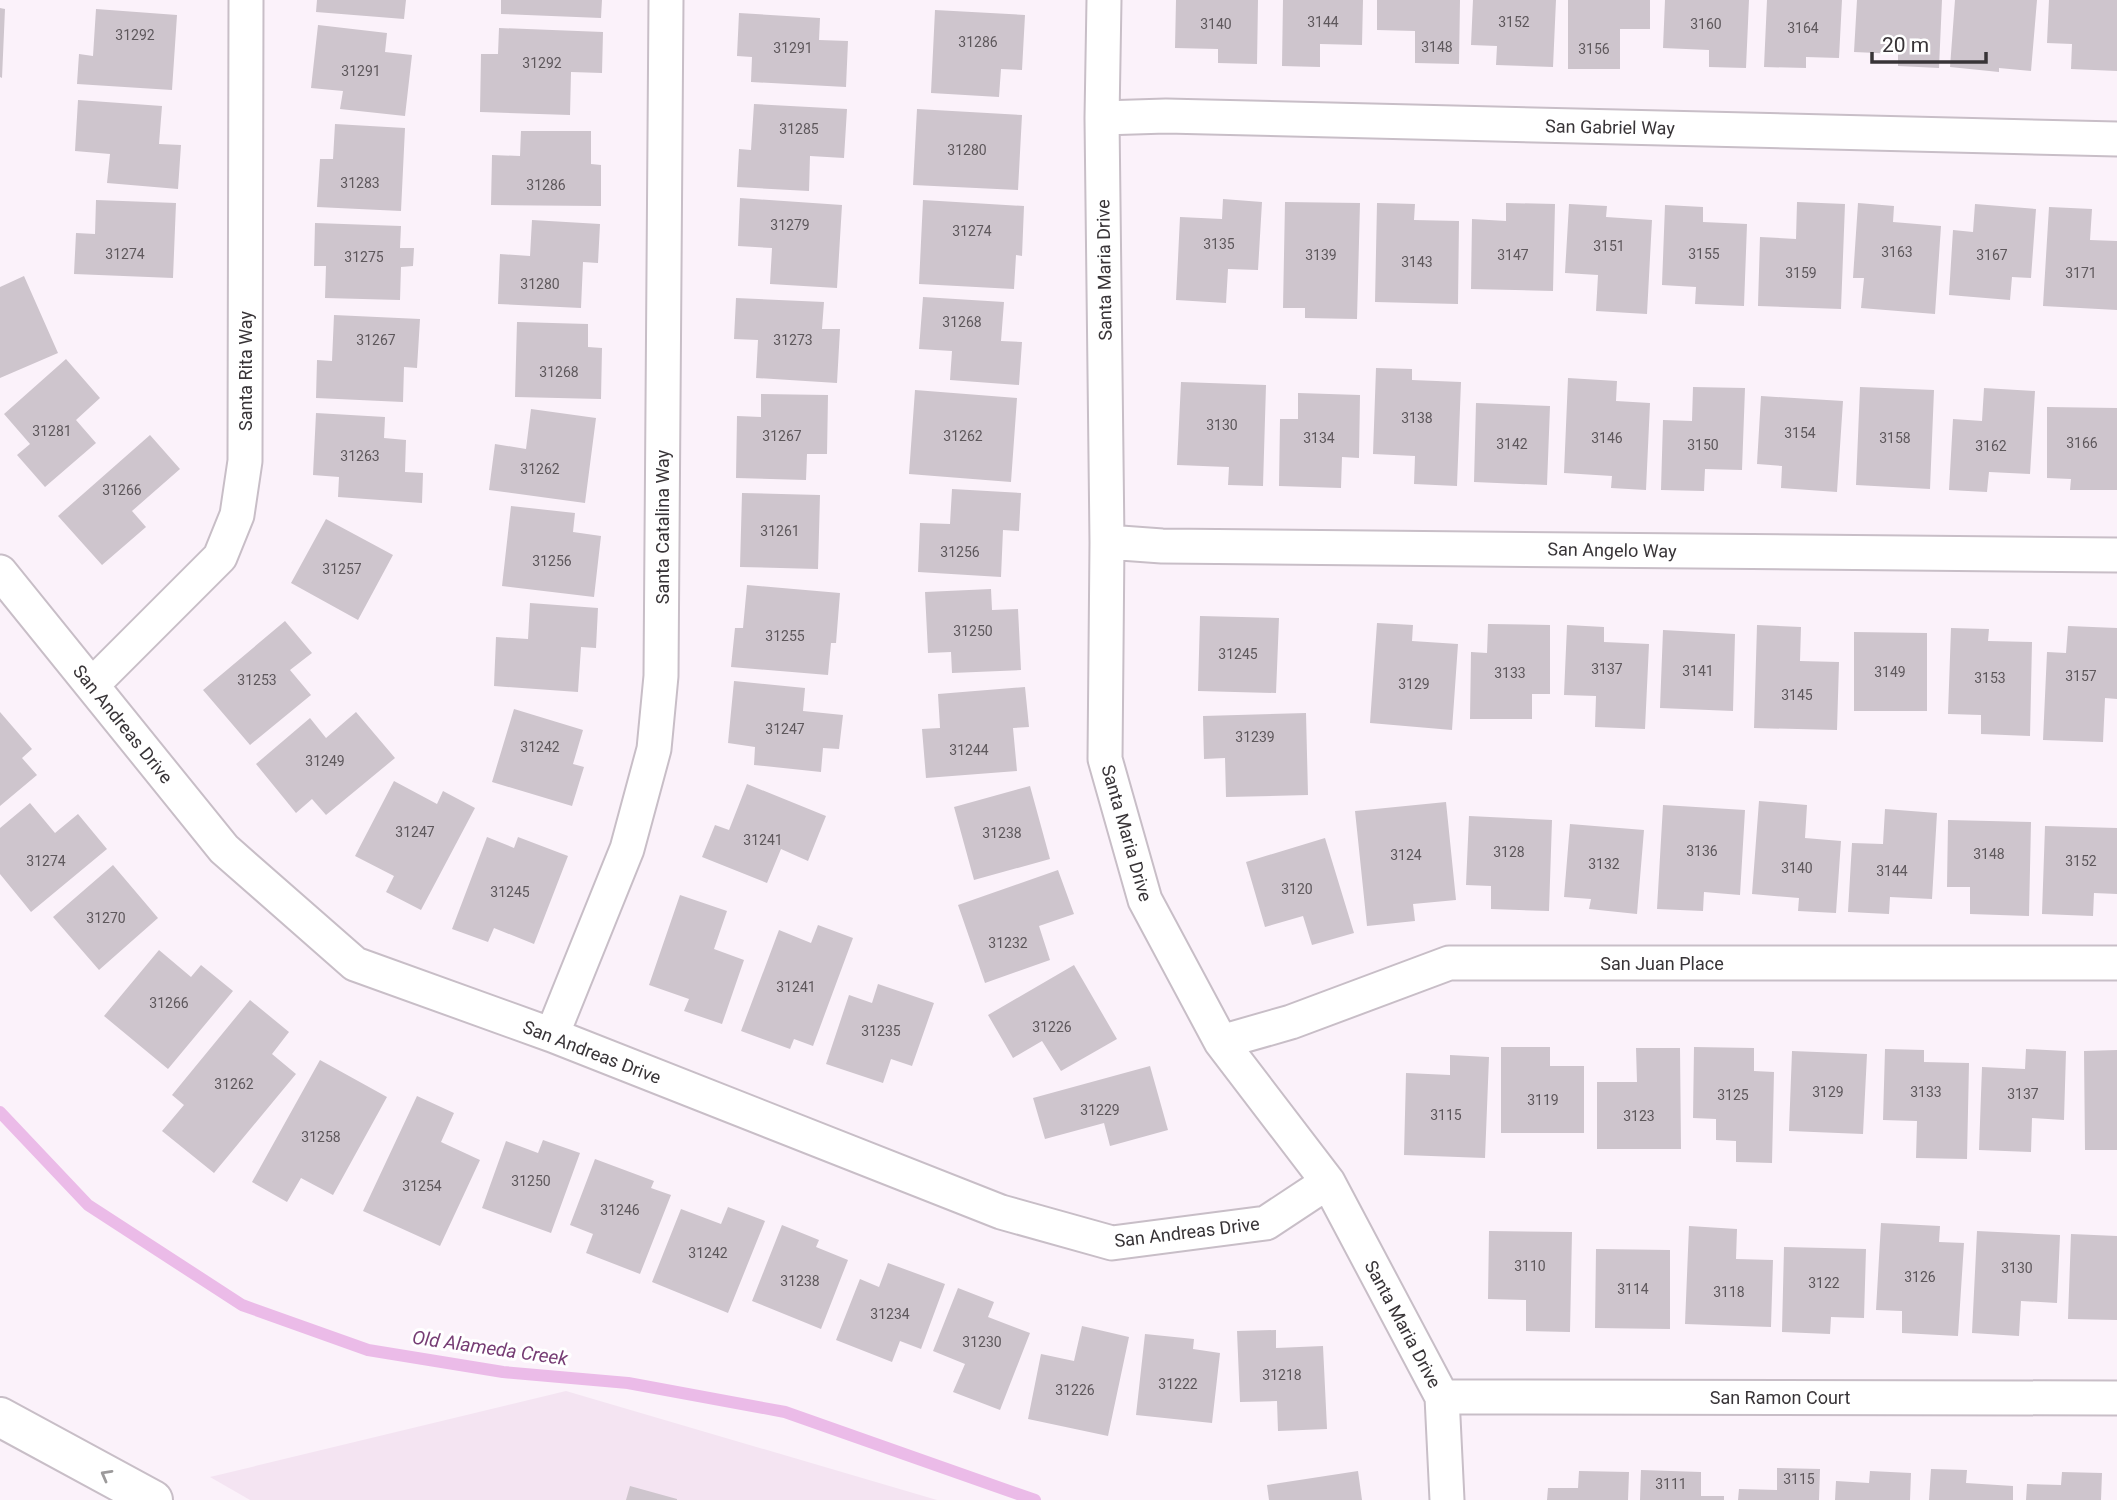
<svg xmlns="http://www.w3.org/2000/svg" width="2117" height="1500" font-family="Roboto,sans-serif">
	<style>
		.built { fill: #f4e4f2 }
		.lines { fill: none; stroke-linecap: round; stroke-linejoin: round }
		.stream { stroke: #ebbbe8; stroke-width: 12 }
		.building { fill: #cec5cd }
		.minor-casing { stroke: #c8bec7; stroke-width: 37 }
		.motorway-casing { stroke: #c8bec7; stroke-width: 42 }
		.minor { stroke: #fff; stroke-width: 33 }
		.motorway { stroke: #fff; stroke-width: 38 }
		.oneway { stroke: #9c9a9b }
		.labels { text-anchor: middle; dominant-baseline: central; stroke-width: 6; stroke-linejoin: round; paint-order: stroke }
		.number-label { font-size: 14px; fill: #5e585c }
		.street-label { font-size: 18px; fill: #383437; stroke: #fff }
		.water-label { font-size: 19px; font-style: italic; fill: #763d74; stroke: #fff }
	</style>
	<rect width="100%" height="100%" fill="#fbf2fa"/>
	<!-- built -->
	<path class="built" d="M566 1391 937 1500H250L210 1477Z"/>
	<g class="lines">
		<!-- stream -->
		<path class="stream" d="M0 1112 88 1205 242 1305 368 1350 503 1372 628 1383 785 1412 1035 1500"/>
	</g>
	<!-- building -->
	<path class="building" d="M317 0H406L404 19 316 12Z
		M501 0H602L601 18 501 14Z
		M1176 0H1258L1257 64 1218 63V49L1175 48Z
		M1283 0H1363L1362 45 1320 44V67L1282 66Z
		M1377 0H1460L1459 64 1415 63V31L1377 30Z
		M1473 0H1556L1553 67 1496 65 1497 46 1471 45Z
		M1568 0H1650V29H1620V69H1568Z
		M1665 0H1749L1746 68 1709 67V50L1663 48Z
		M1767 0H1842L1839 58 1806 57V68L1764 67Z
		M1857 0H1942L1939 68 1898 66V54L1854 52Z
		M1955 0H2037L2031 71 1999 68V72L1950 67Z
		M2049 0H2117V71L2071 69 2072 44 2047 43Z
		M0 8 5 9 2 78 0 77Z
		M96 9 177 15 172 90 77 84 79 54 93 56Z
		M935 10 1025 15 1022 70 1001 69 999 97 931 93Z
		M739 13 820 18 819 40 848 41 846 87 751 82 752 57 737 56Z
		M318 25 387 33 385 52 412 55 405 116 340 109 343 91 311 88Z
		M499 28 603 32 602 73 571 72 570 115 480 112 481 54H498Z
		M78 100 162 106 159 144 181 145 178 189 107 183 110 154 75 151Z
		M754 104 847 109 844 158 810 156 809 191 737 187 739 149 751 150Z
		M917 109 1022 115 1018 190 913 185Z
		M335 124 405 128 401 211 317 207 320 159H333Z
		M521 131H591V164L601 165V206L491 205 492 155 520 156Z
		M740 198 842 205 837 288 770 284 772 248 738 246Z
		M1223 199 1262 202 1258 270 1228 269 1226 303 1176 300 1180 217 1222 219Z
		M96 200 176 203 173 278 74 274 76 233 95 234Z
		M923 200 1024 206 1022 256 1016 255 1014 289 919 284Z
		M1285 202 1360 203 1357 319 1305 318V308H1283Z
		M1797 202 1845 204 1841 309 1758 306 1760 237 1796 239Z
		M1377 203 1415 204 1414 220 1459 221 1458 304 1375 302Z
		M1506 203 1555 204 1553 291 1471 289 1472 219 1506 221Z
		M1858 203 1894 206 1893 222 1941 226 1935 314 1861 308 1864 278H1853Z
		M1569 204 1607 206 1606 217 1652 220 1647 314 1596 311 1598 275 1565 273Z
		M1975 204 2036 209 2031 278 2012 277 2010 300 1949 295 1953 230 1973 232Z
		M1665 205 1703 207V222L1747 224 1744 306 1695 304 1696 287 1662 285Z
		M2049 207 2092 209 2090 240 2117 241V310L2043 306Z
		M532 220 600 224 598 263 583 262 581 308 498 304 500 254 530 256Z
		M315 223 401 226 400 248H414L413 266 401 267 400 300 325 298 326 266H314Z
		M24 276 58 353 0 378V287Z
		M923 297 1004 302 1001 341 1022 342 1019 385 950 380 952 351 919 349Z
		M736 298 824 302 822 329H840L837 383 756 378 758 340 734 339Z
		M334 315 420 319 417 368 404 367 403 402 316 398 317 360 332 361Z
		M517 322 588 324V347L602 348 601 399 515 397Z
		M66 359 100 398 76 420 96 443 45 487 17 455 30 444 4 414Z
		M1376 368 1412 369V380L1461 382 1457 486 1414 484 1415 456 1373 454Z
		M1568 378 1617 381 1616 401 1650 403 1646 490 1611 488 1612 476 1564 473Z
		M1181 382 1266 385 1263 486 1228 485 1229 467 1177 465Z
		M1693 387 1745 388 1742 470 1705 469 1704 491 1661 490 1663 420 1692 421Z
		M1860 387 1934 390 1930 489 1856 485Z
		M1984 388 2035 391 2030 474 1989 472 1987 492 1949 490 1953 419 1982 421Z
		M915 390 1017 398 1011 482 909 474Z
		M1298 393 1360 395 1359 458 1342 457 1341 488 1279 486 1280 419H1298Z
		M761 394 828 395 827 454H807L806 480 736 478 737 416 761 417Z
		M1761 396 1843 401 1837 492 1781 488 1782 466 1757 464Z
		M1476 403 1550 406 1547 485 1474 482Z
		M2047 407 2117 408V490H2070L2071 479 2047 478Z
		M531 409 596 418 585 503 489 490 495 444 526 449Z
		M316 413 385 417 384 438 406 440 405 472 423 473 422 503 338 497 339 477 313 475Z
		M150 435 180 469 132 511 146 527 102 565 58 516Z
		M952 489 1021 493 1019 531 1003 530 1001 577 918 572 920 523 950 524Z
		M742 493 820 495 818 569 740 567Z
		M511 506 575 513 573 532 601 536 594 597 502 586Z
		M326 519 393 555 358 620 291 583Z
		M747 585 840 593 836 643H831L828 675 731 667 735 628H743Z
		M991 589 992 610 1018 609 1021 670 952 673 951 652 928 653 925 592Z
		M530 603 598 608 596 648 581 647 578 692 494 686 496 637 528 639Z
		M1200 616 1279 618 1276 693 1198 691Z
		M285 621 312 653 290 670 311 695 250 745 203 690Z
		M1377 623 1413 625 1412 641 1458 644 1452 730 1370 723Z
		M1488 624 1550 625V694H1532V719H1470L1471 652 1487 653Z
		M1567 625 1604 627V642L1649 644 1645 729 1595 727 1596 696 1564 695Z
		M1757 625 1801 627 1800 661 1839 662 1837 730 1754 728Z
		M2068 626 2117 628V699L2105 698 2103 742 2043 740 2047 652 2066 653Z
		M1951 628 1989 629 1988 641 2032 642 2030 736 1981 734V715L1948 714Z
		M1663 630 1735 634 1733 711 1660 708Z
		M1854 632 1927 633V711H1854Z
		M734 681 805 688 803 711 843 715 839 749 823 748 821 772 754 765 755 747 728 743Z
		M1025 687 1029 727 1013 728 1017 771 926 778 922 729 940 728 938 694Z
		M514 709 583 730 573 764 584 767 572 806 492 782Z
		M0 712 32 749 22 758 37 775 0 806Z
		M356 712 395 758 326 815 312 799 296 813 256 764 310 718 326 738Z
		M1306 713 1308 795 1226 797 1225 758 1204 759 1203 716Z
		M394 781 437 804 443 791 475 808 421 910 386 892 394 876 355 856Z
		M747 784 826 816 808 861 781 849 767 883 702 857 715 825 729 830Z
		M1030 786 1050 859 974 880 954 807Z
		M1759 801 1807 805 1805 838 1841 841 1836 913 1798 911 1799 898 1752 894Z
		M1446 802 1456 900 1413 904 1415 921 1367 926 1355 811Z
		M30 803 55 833 78 814 107 849 31 912 0 874V828Z
		M1663 805 1745 810 1740 895 1704 892 1703 911 1657 909Z
		M1885 809 1937 813 1932 899 1890 897 1889 914 1848 912 1852 843 1883 844Z
		M1469 816 1552 820 1549 911 1491 909V886L1466 885Z
		M1948 820 2031 822 2029 916 1970 914V887H1947Z
		M1570 824 1644 830 1637 914 1589 909 1591 899 1564 897Z
		M2045 826 2117 828V894L2094 893 2093 916 2042 914Z
		M487 837 514 848 518 837 568 856 534 944 494 928 488 942 452 929Z
		M1325 838 1354 933 1312 945 1303 916 1265 927 1246 862Z
		M113 865 158 918 99 970 53 917Z
		M1058 870 1074 914 1039 926 1050 960 985 983 958 905Z
		M680 895 727 911 714 949 744 960 722 1024 684 1011 689 999 649 985Z
		M818 925 853 938 813 1046 794 1039 790 1049 741 1031 779 930 811 943Z
		M159 950 191 977 201 965 233 991 168 1069 104 1016Z
		M1074 965 1117 1039 1061 1071 1042 1041 1013 1058 988 1015Z
		M878 984 934 1003 912 1066 891 1059 883 1083 826 1064 849 995 872 1003Z
		M250 1000 289 1032 272 1054 296 1074 214 1173 162 1131 184 1105 172 1095Z
		M1501 1047H1550V1066H1584V1133H1501Z
		M1694 1047 1754 1048V1071L1774 1072 1772 1163 1736 1162V1141L1716 1140V1119L1693 1118Z
		M1636 1048H1680L1681 1149H1597V1082H1637Z
		M1885 1049 1924 1050V1062L1969 1063 1967 1159 1916 1158 1917 1121 1883 1120Z
		M2026 1049 2066 1051 2064 1120 2032 1118 2031 1152 1979 1150 1982 1067 2025 1069Z
		M2117 1050V1150H2085L2084 1051Z
		M1792 1051 1867 1054 1863 1134 1789 1131Z
		M1450 1055 1489 1057 1485 1158 1404 1155 1406 1073 1450 1075Z
		M320 1060 387 1097 333 1195 301 1178 287 1202 252 1182Z
		M1150 1066 1168 1130 1110 1146 1104 1123 1045 1139 1033 1098Z
		M417 1096 454 1113 441 1142 480 1160 440 1246 363 1211Z
		M543 1140 580 1153 551 1233 482 1208 506 1141 538 1153Z
		M595 1159 654 1181 651 1188 671 1195 640 1274 586 1253 593 1234 570 1225Z
		M728 1207 765 1221 728 1313 652 1282 681 1209 721 1224Z
		M1881 1223 1940 1226 1939 1242 1964 1243 1958 1336 1902 1333V1311L1876 1310Z
		M782 1225 819 1240 816 1247 848 1260 821 1329 752 1301Z
		M1689 1226 1737 1229 1736 1259 1773 1260 1771 1327 1685 1324Z
		M1489 1231 1572 1232 1570 1332 1526 1331V1300L1488 1299Z
		M1977 1231 2060 1235 2057 1303 2021 1301 2019 1336 1972 1333Z
		M2071 1234 2117 1236V1320L2068 1319Z
		M1784 1247 1866 1249 1864 1318 1831 1317 1830 1334 1782 1332Z
		M1596 1249 1670 1250V1329L1595 1328Z
		M888 1263 945 1284 921 1349 900 1341 892 1362 836 1340 860 1279 879 1287Z
		M958 1288 994 1302 988 1317 1030 1333 1000 1410 953 1392 965 1364 933 1351Z
		M1082 1326 1129 1337 1108 1436 1028 1419 1041 1354 1074 1361Z
		M1276 1330V1348L1323 1346 1327 1429 1278 1431 1277 1401 1240 1402 1237 1331Z
		M1145 1334 1194 1339 1193 1349 1220 1353 1212 1423 1136 1415Z
		M1777 1468 1820 1469 1819 1500H1738L1739 1489 1777 1490Z
		M1931 1469 1967 1470 1966 1483 2013 1486V1500H1929Z
		M1641 1470 1701 1472V1496H1724V1500H1640Z
		M1358 1471 1362 1500H1269L1267 1485Z
		M1579 1471 1629 1472 1628 1500H1547L1548 1488H1578Z
		M1870 1471 1911 1473 1910 1500H1835L1836 1481 1869 1483Z
		M2062 1472 2102 1473 2101 1500H2026L2027 1484 2061 1485Z
		M630 1486 677 1499V1500H626Z"/>
	<g class="lines">
		<!-- minor casing -->
		<g class="minor-casing">
			<path id="minor" d="M1104 0 1102 118 1107 542 1105 759 1145 900 1221 1042 1328 1182 1442 1397 1447 1500
				M1102 118 1166 116 2117 139
				M1107 542 1162 546 2117 555
				M0 572 224 849 355 964 552 1035 1001 1212 1112 1243 1266 1223 1328 1182
				M92 685 220 557 237 515 245 461 246 0
				M552 1035 627 849 654 749 661 676 666 0
				M1221 1042 1291 1022 1449 963H2117
				M1442 1397 2117 1398"/>
		</g>
		<!-- motorway casing -->
		<g class="motorway-casing">
			<path id="motorway" d="M0 1417 153 1500"/>
		</g>
		<!-- minor -->
		<use href="#minor" class="minor"/>
		<!-- motorway -->
		<use href="#motorway" class="motorway"/>
	</g>
	<!-- one-way arrows -->
	<defs><path id="oneway-chevron" d="M-2-3.5L2.5 0L-2 3.5" fill="none" stroke-width="1.6" stroke-linecap="round" stroke-linejoin="round" transform="scale(1.75)"/></defs>
	<use class="oneway" href="#oneway-chevron" transform="translate(106 1475) rotate(-151)"/>
	<g class="labels">
		<!-- number labels -->
		<g class="number-label">
			<text x="1323" y="22">3144</text>
			<text x="1514" y="22">3152</text>
			<text x="1216" y="24">3140</text>
			<text x="1706" y="24">3160</text>
			<text x="1803" y="28">3164</text>
			<text x="135" y="35">31292</text>
			<text x="978" y="42">31286</text>
			<text x="1437" y="47">3148</text>
			<text x="793" y="48">31291</text>
			<text x="1594" y="49">3156</text>
			<text x="542" y="63">31292</text>
			<text x="361" y="71">31291</text>
			<text x="799" y="129">31285</text>
			<text x="967" y="150">31280</text>
			<text x="360" y="183">31283</text>
			<text x="546" y="185">31286</text>
			<text x="790" y="225">31279</text>
			<text x="972" y="231">31274</text>
			<text x="1219" y="244">3135</text>
			<text x="1609" y="246">3151</text>
			<text x="1897" y="252">3163</text>
			<text x="125" y="254">31274</text>
			<text x="1704" y="254">3155</text>
			<text x="1321" y="255">3139</text>
			<text x="1513" y="255">3147</text>
			<text x="1992" y="255">3167</text>
			<text x="364" y="257">31275</text>
			<text x="1417" y="262">3143</text>
			<text x="1801" y="273">3159</text>
			<text x="2081" y="273">3171</text>
			<text x="540" y="284">31280</text>
			<text x="962" y="322">31268</text>
			<text x="376" y="340">31267</text>
			<text x="793" y="340">31273</text>
			<text x="559" y="372">31268</text>
			<text x="1417" y="418">3138</text>
			<text x="1222" y="425">3130</text>
			<text x="52" y="431">31281</text>
			<text x="1800" y="433">3154</text>
			<text x="782" y="436">31267</text>
			<text x="963" y="436">31262</text>
			<text x="1319" y="438">3134</text>
			<text x="1607" y="438">3146</text>
			<text x="1895" y="438">3158</text>
			<text x="2082" y="443">3166</text>
			<text x="1512" y="444">3142</text>
			<text x="1703" y="445">3150</text>
			<text x="1991" y="446">3162</text>
			<text x="360" y="456">31263</text>
			<text x="540" y="469">31262</text>
			<text x="122" y="490">31266</text>
			<text x="780" y="531">31261</text>
			<text x="960" y="552">31256</text>
			<text x="552" y="561">31256</text>
			<text x="342" y="569">31257</text>
			<text x="973" y="631">31250</text>
			<text x="785" y="636">31255</text>
			<text x="1238" y="654">31245</text>
			<text x="1607" y="669">3137</text>
			<text x="1698" y="671">3141</text>
			<text x="1890" y="672">3149</text>
			<text x="1510" y="673">3133</text>
			<text x="2081" y="676">3157</text>
			<text x="1990" y="678">3153</text>
			<text x="257" y="680">31253</text>
			<text x="1414" y="684">3129</text>
			<text x="1797" y="695">3145</text>
			<text x="785" y="729">31247</text>
			<text x="1255" y="737">31239</text>
			<text x="540" y="747">31242</text>
			<text x="969" y="750">31244</text>
			<text x="325" y="761">31249</text>
			<text x="415" y="832">31247</text>
			<text x="1002" y="833">31238</text>
			<text x="763" y="840">31241</text>
			<text x="1702" y="851">3136</text>
			<text x="1509" y="852">3128</text>
			<text x="1989" y="854">3148</text>
			<text x="1406" y="855">3124</text>
			<text x="46" y="861">31274</text>
			<text x="2081" y="861">3152</text>
			<text x="1604" y="864">3132</text>
			<text x="1797" y="868">3140</text>
			<text x="1892" y="871">3144</text>
			<text x="1297" y="889">3120</text>
			<text x="510" y="892">31245</text>
			<text x="106" y="918">31270</text>
			<text x="1008" y="943">31232</text>
			<text x="796" y="987">31241</text>
			<text x="169" y="1003">31266</text>
			<text x="1052" y="1027">31226</text>
			<text x="881" y="1031">31235</text>
			<text x="234" y="1084">31262</text>
			<text x="1828" y="1092">3129</text>
			<text x="1926" y="1092">3133</text>
			<text x="2023" y="1094">3137</text>
			<text x="1733" y="1095">3125</text>
			<text x="1543" y="1100">3119</text>
			<text x="1100" y="1110">31229</text>
			<text x="1446" y="1115">3115</text>
			<text x="1639" y="1116">3123</text>
			<text x="321" y="1137">31258</text>
			<text x="531" y="1181">31250</text>
			<text x="422" y="1186">31254</text>
			<text x="620" y="1210">31246</text>
			<text x="708" y="1253">31242</text>
			<text x="1530" y="1266">3110</text>
			<text x="2017" y="1268">3130</text>
			<text x="1920" y="1277">3126</text>
			<text x="800" y="1281">31238</text>
			<text x="1824" y="1283">3122</text>
			<text x="1633" y="1289">3114</text>
			<text x="1729" y="1292">3118</text>
			<text x="890" y="1314">31234</text>
			<text x="982" y="1342">31230</text>
			<text x="1282" y="1375">31218</text>
			<text x="1178" y="1384">31222</text>
			<text x="1075" y="1390">31226</text>
			<text x="1799" y="1479">3115</text>
			<text x="1671" y="1484">3111</text>
		</g>
		<!-- street labels -->
		<g class="street-label">
			<text transform="translate(1610 127) rotate(1)">San Gabriel Way</text>
			<text transform="translate(1104 270) rotate(-91)">Santa Maria Drive</text>
			<text transform="translate(245 371) rotate(-90)">Santa Rita Way</text>
			<text transform="translate(662 527) rotate(-90)">Santa Catalina Way</text>
			<text transform="translate(1612 550) rotate(1)">San Angelo Way</text>
			<text transform="translate(123 724) rotate(51)">San Andreas Drive</text>
			<text transform="translate(1127 833) rotate(74)">Santa Maria Drive</text>
			<text x="1662" y="963">San Juan Place</text>
			<text transform="translate(592 1052) rotate(21)">San Andreas Drive</text>
			<text transform="translate(1187 1232) rotate(-7)">San Andreas Drive</text>
			<text transform="translate(1403 1324) rotate(62)">Santa Maria Drive</text>
			<text x="1780" y="1397">San Ramon Court</text>
		</g>
		<!-- water labels -->
		<g class="water-label">
			<text transform="translate(490 1348) rotate(8)">Old Alameda Creek</text>
		</g>
	</g>
	<!-- scale -->
	<path d="M1872 52v10h114v-10" fill="none" stroke="#383437" stroke-width="3.5"/>
	<text x="1882" y="52" font-size="21" fill="#383437" stroke="#ffffff" stroke-width="5" paint-order="stroke">20 m</text>
</svg>
